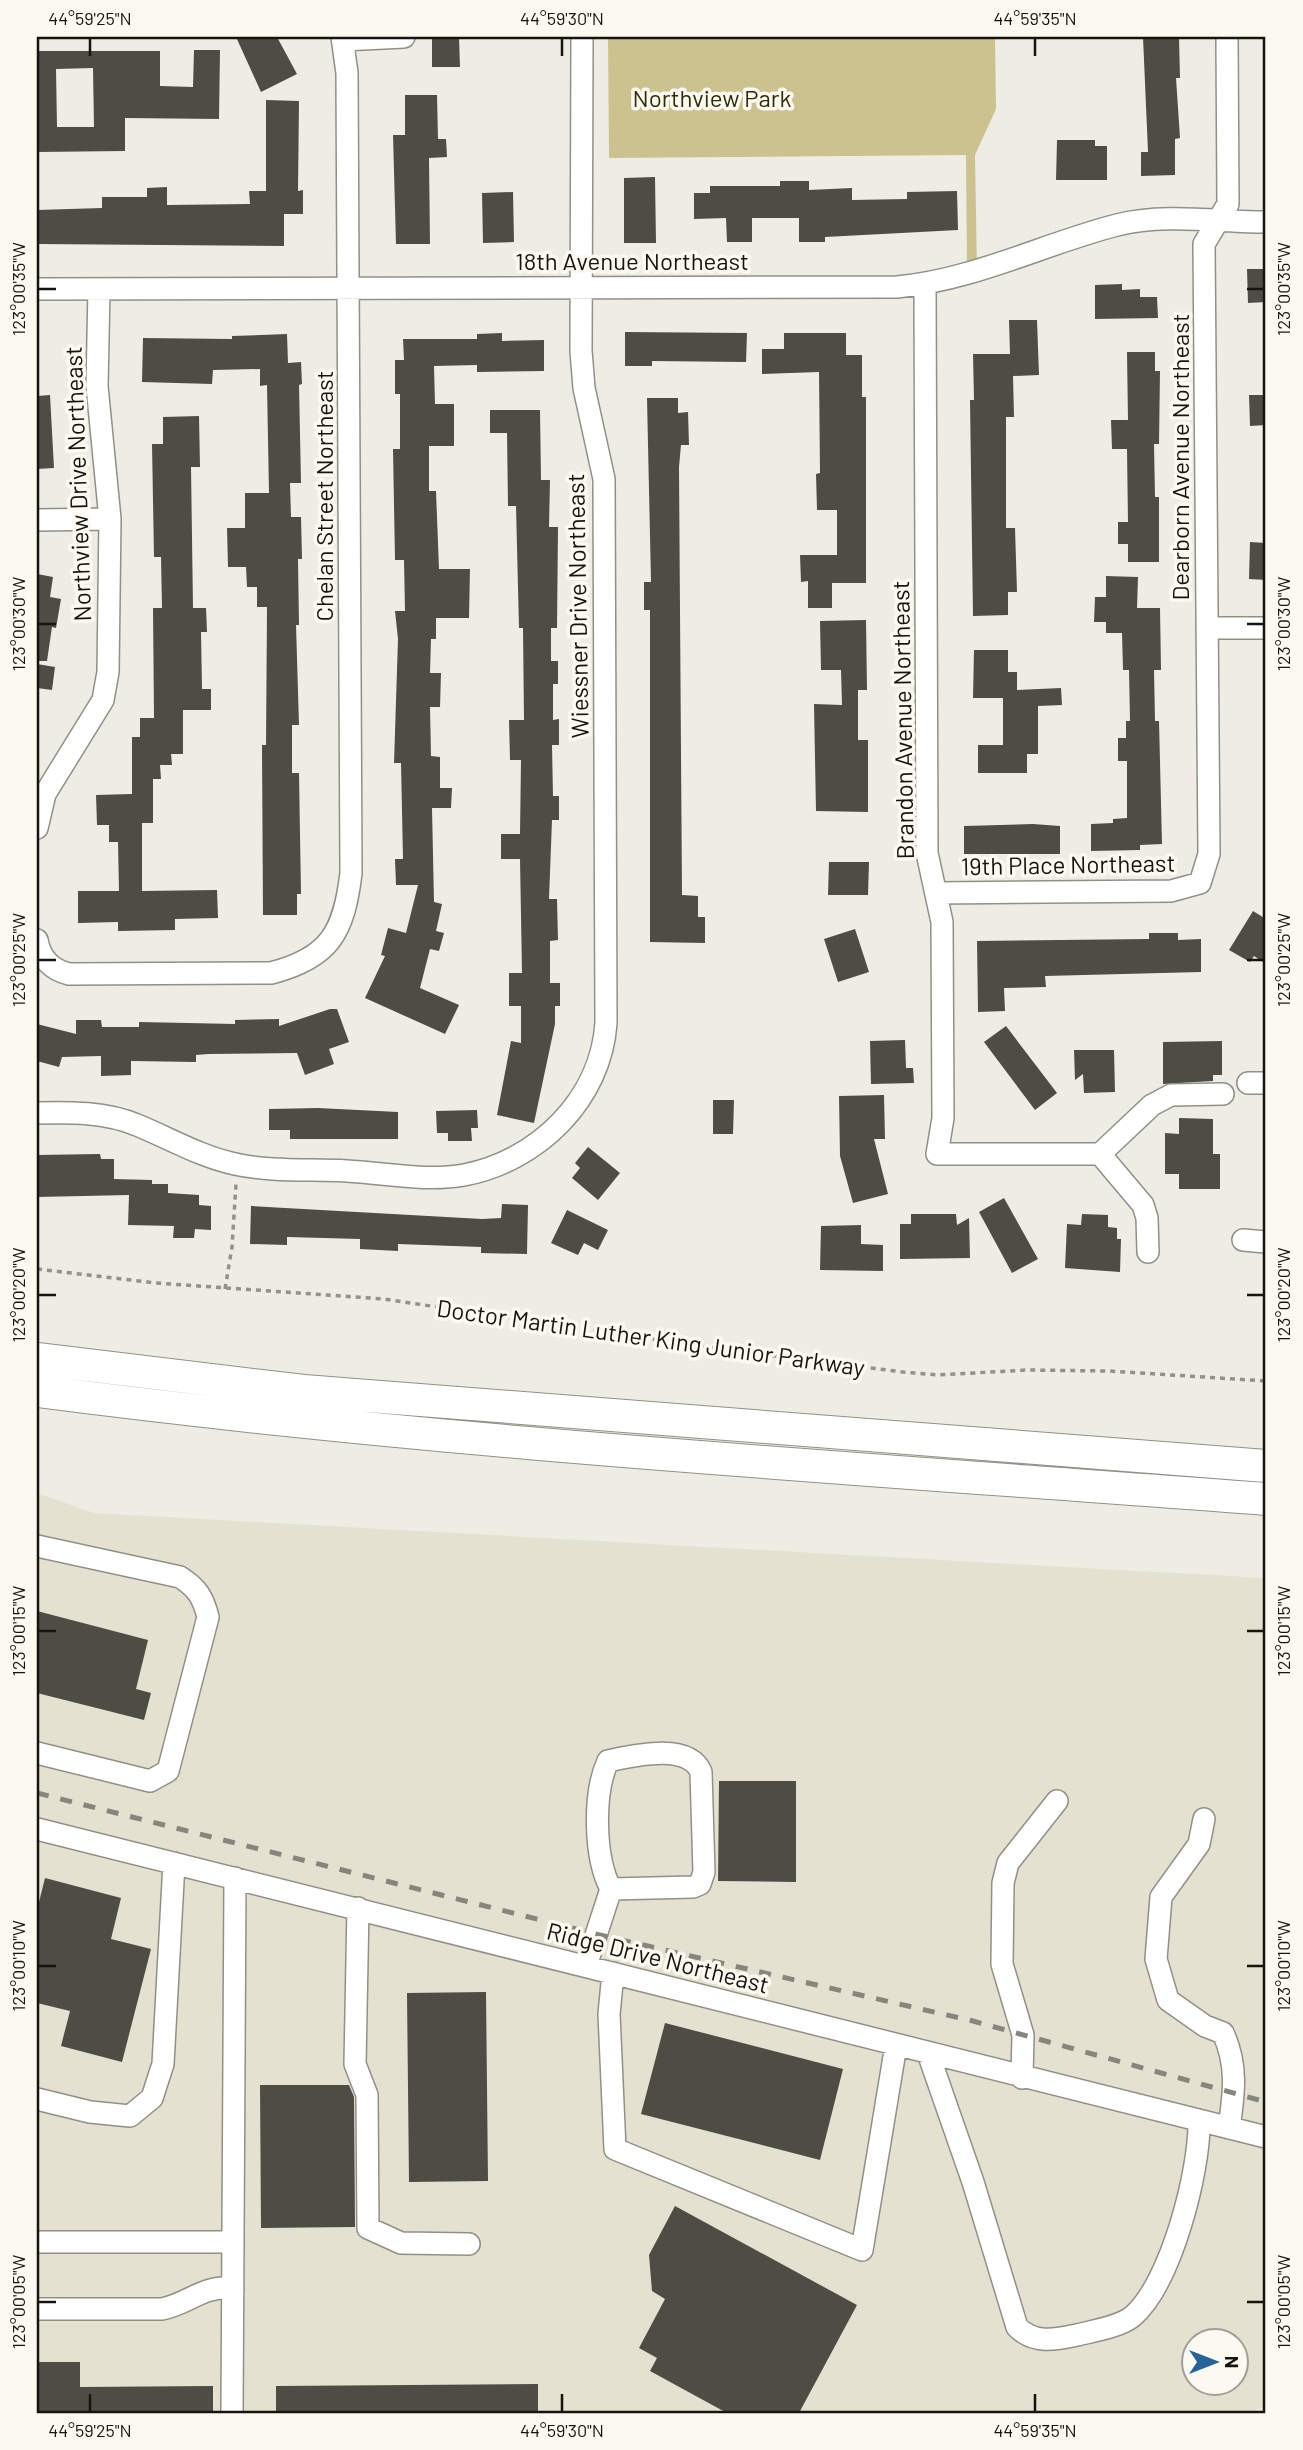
<svg xmlns="http://www.w3.org/2000/svg" width="1303" height="2450" font-family="Barlow,sans-serif">
	<style>
		.built { fill: #e4e1d0; fill-rule: evenodd }
		.green { fill: #cbc290 }
		.building { fill: #4e4d45; fill-rule: evenodd }
		.lines { fill: none; stroke-linecap: round; stroke-linejoin: round }
		.minor-casing { stroke: #919087; stroke-width: 24 }
		.highway-casing { stroke: #919087; stroke-width: 34 }
		.path { stroke: #92918a; stroke-width: 3.5; stroke-dasharray: 5 5; stroke-linecap: butt }
		.minor { stroke: #fff; stroke-width: 21 }
		.highway { stroke: #fff; stroke-width: 32 }
		.rail { stroke: #86857e; stroke-width: 5; stroke-dasharray: 12 12; stroke-linecap: butt }
		.ticks { fill: none; stroke: #151411; stroke-width: 2.5 }
		.labels { text-anchor: middle; dominant-baseline: central; stroke-width: 7; stroke-linejoin: round; paint-order: stroke }
		.park-label { font-size: 24px; fill: #312b0a; stroke: #fcfaf0 }
		.street-label { font-size: 24px; fill: #151411; stroke: #fcfaf0 }
		.neatline { fill: none; stroke: #151411; stroke-width: 2.5 }
		.ticks-label { font-size: 18px; text-anchor: middle; fill: #151411 }
	</style>
	<rect width="100%" height="100%" fill="#eeede3"/>
	<!-- built -->
	<path class="built" d="M37 1493 94 1513 1266 1578V2407L1244 2413H37ZM1194 2342H1236V2384H1194Z"/>
	<!-- green -->
	<path class="green" d="M608 37H995L996 109 975 155 977 271 967 274 966 155 609 158Z"/>
	<!-- building -->
	<path class="building" d="M236 37H277L297 74 261 92Z
		M432 37H459L460 67H432Z
		M1143 37H1179L1180 78H1176L1180 138 1175 139V175L1141 176V152H1148Z
		M194 50H220L219 119 125 118V151L37 152V51H160V86L193 87ZM93 68 94 127H57L56 69Z
		M405 95H437L438 139H446L447 157 429 158 430 244H396L393 135H405Z
		M266 100 299 101 298 191 303 190V214H284V246L37 244V210L102 208V197H147V188L167 187V205L250 204 249 191H266Z
		M1057 140H1095V146H1107V180H1056Z
		M655 177 656 243H624V178Z
		M780 181H809V190L852 188V200L907 199V192L957 191 958 230 825 237V242H799V218H752V242H727L726 218 694 219V193H710V186H780Z
		M513 192 514 242 483 243 482 193Z
		M1247 269H1266V302L1248 303Z
		M1122 284V290L1140 289V297H1157L1158 318 1095 319V285Z
		M1009 320H1037L1039 375 1013 376 1014 417H1006V528H1015L1017 592H1008V615L973 616 970 400H974L973 354H1010Z
		M625 332 747 333 746 362 652 361V366H625Z
		M502 333V341L544 340V371L477 372V365L434 366 435 404H454V446H429V491H436L439 569H470L469 618H436V639H431L430 673H441L440 707H430L431 756 440 757V788H452L451 808H432L434 902 442 904 436 931 444 933 439 951 430 949 420 988 459 1005 445 1034 365 998 385 956 381 955 388 928 406 933 418 885H396L395 859H403L401 763H394L398 639 395 611H405L404 560H395L393 449H400V394H395V360H404L403 339H477V334Z
		M784 333H846V355H862V397H866V583H832V608H808V581L801 582 800 555H837V510H817L816 474 820 473 819 372 762 374V349H784Z
		M287 334 288 363 301 362 302 384 299 385 301 483H290L291 517H301L302 559H298L299 625H296L299 725H292V773H299L301 894H297V915H263L262 745H266L267 607H257V587H247L246 567H228L227 528H245V493H269L267 385 260 386V369L213 370 212 384 142 382 143 338 232 339V336Z
		M1127 352H1155V371H1160L1159 444H1154L1155 497H1159V562H1128V544H1118V522H1128L1127 449H1112L1111 420H1128Z
		M50 395 54 468 37 469V396Z
		M1249 395H1266V425L1250 426Z
		M647 398H678V413L688 412 689 445H681L679 467 682 895 698 896V917H705V943L650 942V610H644V582H651Z
		M490 410H540L541 480H550L549 527H558L557 628H551V661H558V684H553V720L559 719V745H552L553 796H559V820H552L549 899H557L558 940 550 941V983H560V1006H555V1024L534 1123 497 1115 511 1041 521 1043V1006H509V973H522L520 859H501V834H520L521 760H510L509 720H524L523 628H519L516 506H508L507 433H490Z
		M199 416 200 467H191L193 608H206L207 632H201L202 689H211V710H183V754H171L172 765H160L161 779H153V823H142V891L217 890 218 918 175 919V930L118 931V922L78 923V891H119L118 842H109V825H97L96 795 132 794V737H140V718H154L153 608H162L161 557H154L152 444H163V417Z
		M1250 542 1266 543V580L1249 579Z
		M37 574 53 577 50 597 61 599 56 628 52 627 47 661H37Z
		M1106 576 1138 577 1137 608H1160L1161 670H1154L1155 721H1159L1162 844 1140 845V850L1091 851V824L1113 823V819L1127 818V761H1118V738H1126V721H1130L1129 670H1123L1122 633H1106V622H1094L1095 597H1106Z
		M866 620 867 690H858V740H868V812L816 811 814 704 842 705 841 670H821L820 621Z
		M974 650H1008V672H1017V690L1061 688 1062 705 1038 706V754H1027V773H978V745H1003V698H973Z
		M37 664 55 667 52 690 37 688Z
		M1033 824 1060 826V854H964V826Z
		M829 862H869L868 895H828Z
		M1253 911 1266 919V964L1254 956 1250 962 1229 950Z
		M855 929 869 972 838 982 824 939Z
		M1149 933H1178V940L1201 939V972L1045 976 1046 987 1004 988 1005 1011 978 1012 977 941 1149 939Z
		M330 1009H337L349 1042 329 1049 334 1064 305 1075 297 1053 208 1054 196 1055V1062L131 1061V1075L101 1076V1056L62 1057 59 1067 37 1061V1024L76 1034V1020H101L102 1027H139V1022L235 1024V1020L279 1019V1026Z
		M1006 1026 1057 1093 1035 1110 984 1042Z
		M905 1040 906 1068H913L914 1083 871 1084 870 1041Z
		M1222 1041V1075H1213V1081L1163 1084V1042Z
		M1074 1050H1114L1115 1092 1084 1093 1083 1074 1075 1080Z
		M884 1095 885 1139H874L888 1194 853 1203 840 1156 839 1096Z
		M713 1100H734L733 1134H713Z
		M318 1108 398 1112V1139H290V1130H269V1109Z
		M477 1110 478 1128H471L472 1141H448V1133H437L436 1111Z
		M1179 1118 1213 1119V1154H1220V1189H1179V1174H1165V1133L1179 1134Z
		M588 1147 620 1173 598 1200 572 1178 580 1168 575 1163Z
		M100 1154 101 1159H114V1179L152 1180V1184H168V1193L199 1195V1205L211 1206V1230L195 1229 194 1238H173L174 1226 128 1225 129 1195 37 1197V1155Z
		M1004 1198 1038 1259 1012 1273 979 1212Z
		M502 1204 528 1205 527 1254 481 1253V1247L398 1244V1251L360 1249V1239L287 1237V1245L250 1244 251 1206 482 1219 501 1218Z
		M567 1210 608 1230 598 1250 584 1243 578 1255 551 1243Z
		M911 1214H956L957 1225 969 1218 970 1258 900 1259V1224H911Z
		M1082 1214 1108 1215V1227L1117 1228V1239H1121L1120 1272 1065 1268 1067 1224 1081 1225Z
		M861 1225V1244L883 1245V1271L820 1270 821 1226Z
		M37 1611 148 1640 136 1689 151 1693 144 1720 37 1693Z
		M719 1781H796V1882L718 1881Z
		M45 1878 121 1898 111 1939 151 1949 122 2062 61 2046 70 2011 37 2003V1910Z
		M486 1992 488 2181 409 2182 407 1993Z
		M665 2023 843 2069 820 2160 641 2114Z
		M260 2085H349L354 2097 355 2227 261 2228Z
		M675 2206 857 2305 799 2413H727L650 2371 657 2358 639 2348 665 2299 652 2291 649 2255Z
		M37 2362H80V2387L213 2386V2413H37Z
		M538 2384V2413H276V2386Z"/>
	<g class="lines">
		<!-- minor casing -->
		<g class="minor-casing">
			<path id="minor" d="M343 40 404 37
				M925 284 927 853 942 922 943 1118 937 1154H1100
				M37 289 897 287C974 280 1043 244 1117 225 1164 213 1219 222 1266 222
				M37 520 110 519
				M1207 628H1266
				M37 828 45 794 103 700 108 672 110 519 97 386 99 289
				M936 893 1171 891 1200 883 1209 854 1204 244 1228 204 1227 37
				M37 940C40 958 52 970 69 974L271 973C330 958 344 932 351 873L347 73 342 37
				M1248 1083H1266
				M37 1113C70 1112 106 1112 137 1125 171 1139 199 1156 235 1164 271 1172 310 1169 347 1171 385 1173 426 1182 464 1175 538 1161 601 1099 606 1023L604 479 584 388 581 351 582 37
				M1100 1154 1152 1105 1171 1095 1223 1094
				M1100 1154 1143 1205 1147 1218 1148 1252
				M1243 1240 1266 1242
				M37 1546 180 1577C197 1588 203 1597 208 1617L168 1771 150 1781 37 1753
				M1204 1819 1199 1844 1161 1897 1156 1959 1168 2000 1205 2026 1223 2033C1238 2065 1234 2094 1229 2128
				M37 1829 1266 2137
				M358 1908 355 2064 367 2095 368 2228 401 2243 469 2244
				M586 1966 611 1889C594 1858 593 1793 608 1761 633 1756 688 1742 701 1772L704 1872 700 1884 693 1887 611 1889
				M613 1973 609 2014 615 2149 862 2250 896 2045
				M928 2053 973 2182 1017 2327C1034 2344 1054 2340 1077 2335 1093 2331 1120 2327 1133 2316 1171 2283 1200 2171 1199 2121
				M1022 2078 1023 2035 1002 1964 1003 1883 1008 1863 1057 1801
				M37 2099 90 2112 130 2116 152 2098 163 2064 174 1863
				M37 2242H233
				M37 2309H162C191 2303 200 2286 233 2288
				M232 2413 235 1878"/>
		</g>
		<!-- highway casing -->
		<g class="highway-casing">
			<path id="highway" d="M37 1359 304 1391 1266 1466
				M37 1391C445 1444 856 1468 1266 1499"/>
		</g>
		<!-- path -->
		<path class="path" d="M37 1269 156 1283 384 1299 720 1349 903 1372 938 1375 1027 1370 1109 1371 1266 1381
			M225 1289 232 1247 236 1184"/>
		<!-- minor -->
		<use href="#minor" class="minor"/>
		<!-- highway -->
		<use href="#highway" class="highway"/>
		<!-- rail -->
		<path class="rail" d="M37 1793 604 1936 973 2021 1266 2102"/>
	</g>
	<!-- ticks -->
	<path class="ticks" d="M90 38V56M562 38V56M1035 38V56M38 289H56M1247 289H1264M38 624H56M1247 624H1264M38 960H56M1247 960H1264M38 1295H56M1247 1295H1264M38 1631H56M1247 1631H1264M38 1966H56M1247 1966H1264M38 2302H56M1247 2302H1264M90 2394V2412M562 2394V2412M1035 2394V2412"/>
	<g class="labels">
		<!-- park labels -->
		<g class="park-label">
			<text x="712" y="97">Northview Park</text>
		</g>
		<!-- street labels -->
		<g class="street-label">
			<text x="632" y="260">18th Avenue Northeast</text>
			<text transform="translate(1179 457) rotate(-90)">Dearborn Avenue Northeast</text>
			<text transform="translate(77 484) rotate(-92)">Northview Drive Northeast</text>
			<text transform="translate(323 496) rotate(-90)">Chelan Street Northeast</text>
			<text transform="translate(577 606) rotate(-91)">Wiessner Drive Northeast</text>
			<text transform="translate(902 720) rotate(-91)">Brandon Avenue Northeast</text>
			<text transform="translate(1068 864) rotate(-1)">19th Place Northeast</text>
			<text transform="translate(651 1337) rotate(8)">Doctor Martin Luther King Junior Parkway</text>
			<text transform="translate(658 1957) rotate(14)">Ridge Drive Northeast</text>
		</g>
	</g>
	<!-- border -->
	<rect width="1303" height="2450" fill="none" stroke="#fcfaf0" stroke-width="77"/>
	<!-- north arrow -->
	<g transform="translate(1215 2362) rotate(90)"><circle r="33" fill="#fcfaf0" stroke="#a09e97" stroke-width="2"/>
	<path d="M0-5L12 26L0 18L-12 26Z" fill="#26639a"/>
	<text y="-10" font-size="19" font-weight="bold" text-anchor="middle" fill="#151411">N</text>
	</g>
	<rect x="38" y="38" width="1226" height="2374" class="neatline"/>
	<g class="ticks-label">
		<text x="90" y="25">44°59'25"N</text>
		<text x="562" y="25">44°59'30"N</text>
		<text x="1035" y="25">44°59'35"N</text>
		<text transform="translate(19 289) rotate(-90)" y="6">123°00'35"W</text>
		<text transform="translate(1284 289) rotate(-90)" y="6">123°00'35"W</text>
		<text transform="translate(19 624) rotate(-90)" y="6">123°00'30"W</text>
		<text transform="translate(1284 624) rotate(-90)" y="6">123°00'30"W</text>
		<text transform="translate(1284 960) rotate(-90)" y="6">123°00'25"W</text>
		<text transform="translate(19 960) rotate(-90)" y="6">123°00'25"W</text>
		<text transform="translate(1284 1295) rotate(-90)" y="6">123°00'20"W</text>
		<text transform="translate(19 1295) rotate(-90)" y="6">123°00'20"W</text>
		<text transform="translate(19 1631) rotate(-90)" y="6">123°00'15"W</text>
		<text transform="translate(1284 1631) rotate(-90)" y="6">123°00'15"W</text>
		<text transform="translate(1284 1966) rotate(-90)" y="6">123°00'10"W</text>
		<text transform="translate(19 1966) rotate(-90)" y="6">123°00'10"W</text>
		<text transform="translate(19 2302) rotate(-90)" y="6">123°00'05"W</text>
		<text transform="translate(1284 2302) rotate(-90)" y="6">123°00'05"W</text>
		<text x="90" y="2437">44°59'25"N</text>
		<text x="562" y="2437">44°59'30"N</text>
		<text x="1035" y="2437">44°59'35"N</text>
	</g>
</svg>
